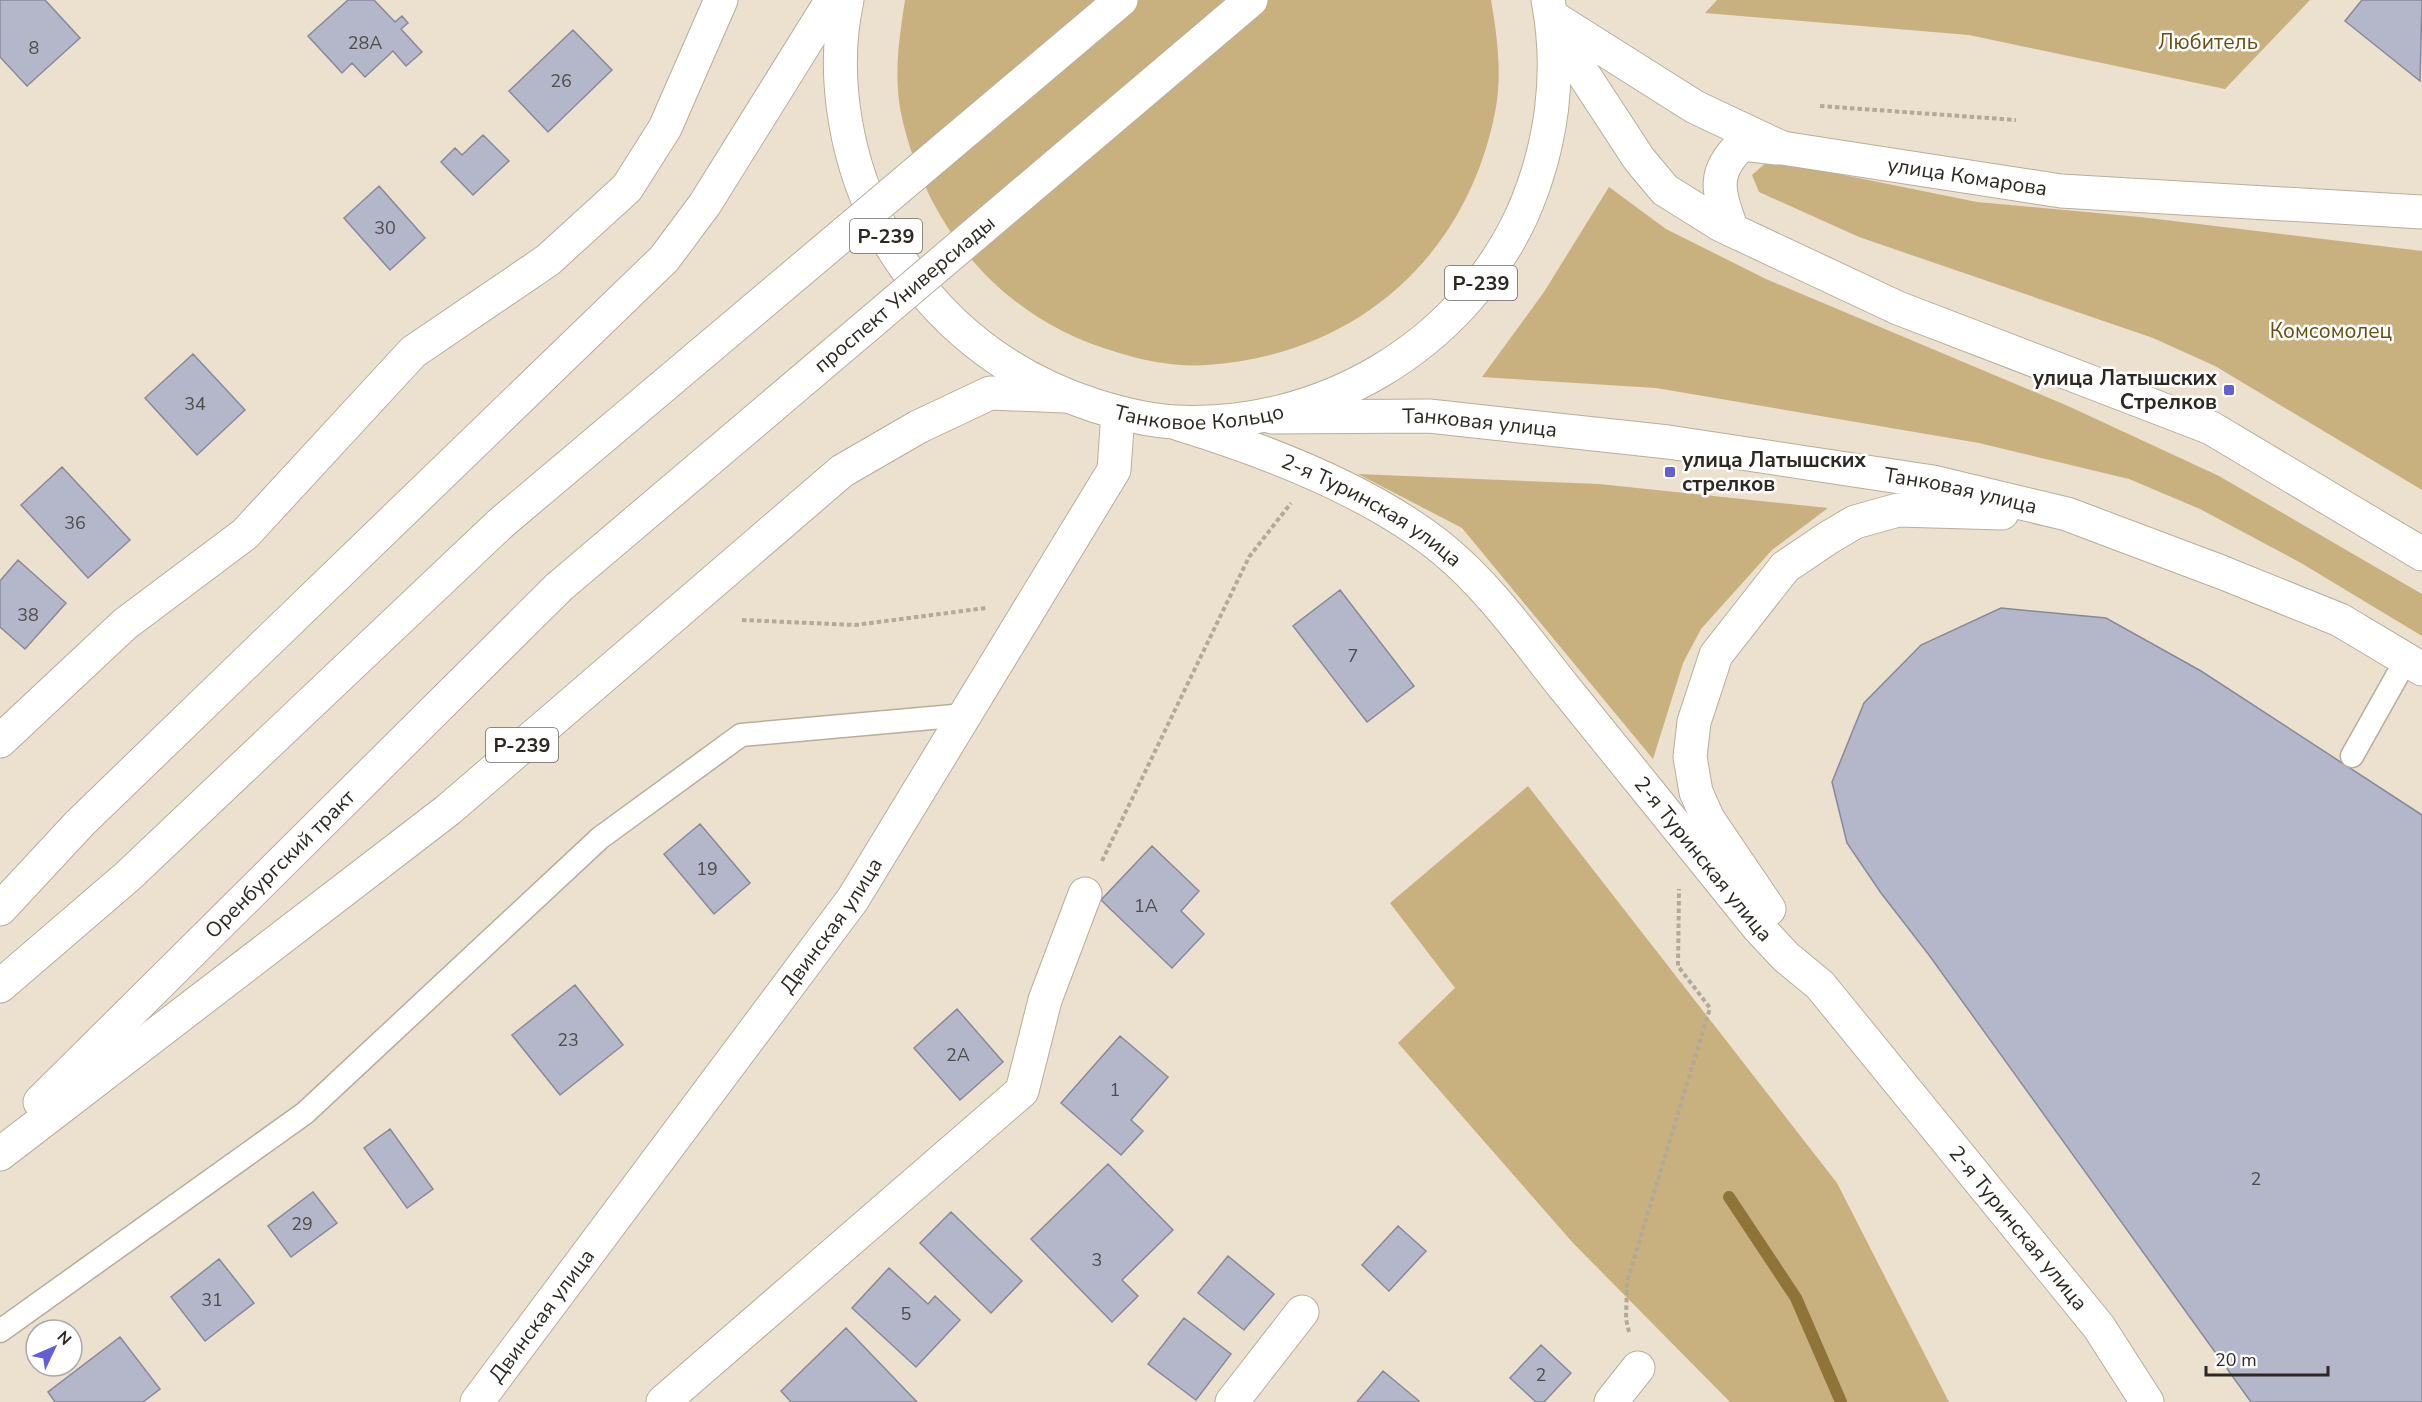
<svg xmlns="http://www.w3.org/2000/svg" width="2422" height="1402" font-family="'Nunito Sans',sans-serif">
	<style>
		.green { fill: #c9b07f }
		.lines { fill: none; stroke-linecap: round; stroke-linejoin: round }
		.stream { stroke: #8f743a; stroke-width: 12 }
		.building { fill: #b4b6c9; stroke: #87899c; stroke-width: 1.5 }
		.lane-casing { stroke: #b7ae9b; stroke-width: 25 }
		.street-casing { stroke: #b7ae9b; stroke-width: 35 }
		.secondary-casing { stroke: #b7ae9b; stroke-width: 35 }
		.primary-casing { stroke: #b7ae9b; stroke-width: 35 }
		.path { stroke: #b1a99a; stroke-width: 4; stroke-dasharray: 4.5 3; stroke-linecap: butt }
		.lane { stroke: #fff; stroke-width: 22 }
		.street { stroke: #fff; stroke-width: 33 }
		.secondary { stroke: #fff; stroke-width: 33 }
		.primary { stroke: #fff; stroke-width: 33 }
		.primary-bridge-casing { stroke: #b7ae9b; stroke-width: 35; stroke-linecap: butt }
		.primary-bridge { stroke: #fff; stroke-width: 33 }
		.poi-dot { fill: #635dd6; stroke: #fff; stroke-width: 2 }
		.labels { text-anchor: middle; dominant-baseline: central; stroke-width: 5; stroke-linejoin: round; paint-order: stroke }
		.number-label { font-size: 18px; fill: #4f4c4c }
		.shield { fill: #fff; stroke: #6c6964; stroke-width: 1.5 }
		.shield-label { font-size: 20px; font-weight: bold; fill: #2d2922 }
		.park-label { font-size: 21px; fill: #684e11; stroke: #fff }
		.street-label { font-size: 21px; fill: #2d2922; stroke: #fff }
		.poi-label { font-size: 21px; font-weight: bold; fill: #2d2922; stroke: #fff; text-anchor: end }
	</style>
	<rect width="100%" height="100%" fill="#ebe1ce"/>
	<!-- green -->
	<path class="green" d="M905 0H1491C1497 35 1502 72 1496 107 1469 256 1357 355 1207 365 1177 367 1144 361 1116 352 1004 320 928 231 902 118 893 79 899 39 905 0Z
		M1717 0H2310L2225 89 1969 35 1705 13Z
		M1769 160 1977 202 2140 217 2422 251V490L2215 366 2153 338 1859 237 1759 192 1752 175Z
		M1609 187 1666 229 1766 279 2068 406 2219 476 2422 594V636L2301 563 2200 509 2129 479 1979 443 1656 388 1482 377 1544 292Z
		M1358 474 1599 484 1828 508 1772 550 1701 629 1683 663 1653 759 1462 528Z
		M1528 786 1837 1183 1949 1402H1730L1573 1243 1398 1043 1455 988 1390 903Z"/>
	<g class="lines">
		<!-- stream -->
		<path class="stream" d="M1729 1197 1796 1298 1841 1402"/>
	</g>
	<!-- building -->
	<path class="building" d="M0 0H45L80 38 27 86 0 57Z
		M348 0H374L395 22 402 16 408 23 401 29 422 52 406 66 393 51 365 77 352 63 342 73 308 36Z
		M2362 0H2422L2420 81 2345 21Z
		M573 30 612 70 548 132 509 91Z
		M483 135 509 161 473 195 441 162 455 148 462 155Z
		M379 186 425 238 390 270 344 218Z
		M193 354 245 410 197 455 145 398Z
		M62 467 130 540 88 578 21 505Z
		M18 560 66 603 25 649 0 627V581Z
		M1340 590 1414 686 1367 722 1293 626Z
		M2001 608 2106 618 2201 671 2422 815V1402H2251L1929 955 1881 893 1847 843 1832 782 1864 703 1921 645Z
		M700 824 750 883 714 914 664 854Z
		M1152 846 1199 891 1181 911 1204 934 1172 968 1101 900Z
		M575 985 623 1045 560 1095 512 1035Z
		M957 1009 1003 1062 960 1100 914 1048Z
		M1120 1036 1168 1077 1131 1120 1143 1131 1121 1155 1061 1103Z
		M390 1129 433 1189 407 1208 364 1148Z
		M1108 1164 1173 1230 1122 1280 1138 1296 1112 1322 1031 1239Z
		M313 1192 337 1223 291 1257 268 1226Z
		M951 1212 1022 1281 991 1313 920 1243Z
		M1398 1226 1426 1251 1389 1291 1362 1265Z
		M1228 1256 1274 1294 1244 1330 1198 1293Z
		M219 1259 254 1303 205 1341 171 1297Z
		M889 1268 928 1304 935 1296 960 1320 916 1367 852 1308Z
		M1184 1318 1231 1354 1196 1400 1148 1364Z
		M846 1328 917 1402H791L781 1391Z
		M120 1337 160 1389 143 1402H55L48 1392Z
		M1541 1345 1571 1373 1544 1402H1536L1510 1378Z
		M1383 1371 1419 1401 1418 1402H1357Z"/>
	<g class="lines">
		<!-- lane casing -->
		<g class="lane-casing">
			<path id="lane" d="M2352 756 2406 660
				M0 1331 305 1113 600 838 741 735 965 715"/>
		</g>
		<!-- street casing -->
		<g class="street-casing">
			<g id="street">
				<path id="s1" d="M1551 16 1695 107 1782 148 2061 191 2422 212"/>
				<path d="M1732 230C1719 193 1710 174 1742 144L1777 148"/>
				<path d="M0 741 125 624 245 534 413 352 548 260 627 188 665 128 721 0"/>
				<path id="s2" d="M477 1402 853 899 1114 470 1118 413"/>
				<path d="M663 1402 1022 1091 1045 1000 1085 894"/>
				<path d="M1232 1402 1302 1312"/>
				<path d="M1611 1402 1638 1368"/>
			</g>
		</g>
		<!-- secondary casing -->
		<g class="secondary-casing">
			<g id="secondary">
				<path d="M1554 29 1639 159 1665 190 1721 225 1898 308 2211 428 2422 554"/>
				<path id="s3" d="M1272 417 1429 416 1668 442 1933 482 2067 514 2221 572 2340 620 2422 669"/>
				<path id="s4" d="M1179 424C1267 451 1372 491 1444 550 1490 588 1527 641 1564 687 1629 767 1693 847 1758 927L1786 957 1820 985 2099 1327 2147 1402"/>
				<path d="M1769 909 1708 819 1696 792 1690 757 1694 722 1716 655 1785 567 1828 538 1855 522 1898 510 2002 513"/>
			</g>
		</g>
		<!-- primary casing -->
		<g class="primary-casing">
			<g id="primary">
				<path id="s5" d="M847 0C830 78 847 168 886 237 934 320 1006 377 1096 406 1122 414 1150 421 1176 422 1321 429 1461 347 1522 215 1552 147 1562 73 1548 0"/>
				<path d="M0 909 80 823 664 259 705 204 832 0"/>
				<path d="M0 986 128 876 501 523"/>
				<path id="s6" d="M40 1102 559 587"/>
				<path d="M0 1154 448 810 842 471 918 427 990 393 1065 396"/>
			</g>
		</g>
		<!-- path -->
		<path class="path" d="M1820 106 2016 120
			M742 620 855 625 986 608
			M1102 861 1249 557 1291 503
			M1629 1332 1626 1319 1627 1282 1710 1008 1678 966 1679 889"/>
		<!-- lane -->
		<use href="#lane" class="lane"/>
		<!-- street -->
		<use href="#street" class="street"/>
		<!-- secondary -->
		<use href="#secondary" class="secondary"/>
		<!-- primary -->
		<use href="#primary" class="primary"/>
		<!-- primary-bridge casing -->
		<g class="primary-bridge-casing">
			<g id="primary-bridge">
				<path d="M501 523 1121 0"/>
				<path id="s7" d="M559 587 1251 0"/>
			</g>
		</g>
		<!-- primary-bridge -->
		<use href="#primary-bridge" class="primary-bridge"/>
	</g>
	<!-- markers -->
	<g class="poi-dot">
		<rect x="2223" y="384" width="12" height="12" rx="3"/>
		<rect x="1664" y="466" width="12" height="12" rx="3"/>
	</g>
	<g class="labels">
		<!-- number labels -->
		<g class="number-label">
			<text x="365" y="43">28А</text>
			<text x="34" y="48">8</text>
			<text x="561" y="81">26</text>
			<text x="385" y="228">30</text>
			<text x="195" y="404">34</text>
			<text x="75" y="523">36</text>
			<text x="28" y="615">38</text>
			<text x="1353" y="656">7</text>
			<text x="707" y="869">19</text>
			<text x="1146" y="906">1А</text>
			<text x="568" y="1040">23</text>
			<text x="958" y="1055">2А</text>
			<text x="1115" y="1090">1</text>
			<text x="2256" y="1179">2</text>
			<text x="302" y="1224">29</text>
			<text x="1097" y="1260">3</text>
			<text x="212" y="1300">31</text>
			<text x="906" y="1314">5</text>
			<text x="1541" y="1375">2</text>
		</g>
		<!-- shield labels -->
		<g class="shield">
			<rect x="850" y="219" width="72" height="34" rx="4.5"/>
			<rect x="1445" y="266" width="72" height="34" rx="4.5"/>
			<rect x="486" y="728" width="72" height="34" rx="4.5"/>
		</g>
		<g class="shield-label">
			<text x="886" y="236">Р-239</text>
			<text x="1481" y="283">Р-239</text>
			<text x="522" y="745">Р-239</text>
		</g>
		<!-- park labels -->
		<g class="park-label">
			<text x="2208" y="42">Любитель</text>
			<text x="2331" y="331">Комсомолец</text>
		</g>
		<!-- street labels -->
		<g class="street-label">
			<text stroke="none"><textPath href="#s1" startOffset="454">улица Комарова</textPath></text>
			<text stroke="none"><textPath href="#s7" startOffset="453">проспект Универсиады</textPath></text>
			<text stroke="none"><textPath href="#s5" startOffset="626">Танковое Кольцо</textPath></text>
			<text stroke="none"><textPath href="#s3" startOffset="208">Танковая улица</textPath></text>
			<text stroke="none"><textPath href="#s3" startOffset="694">Танковая улица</textPath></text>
			<text stroke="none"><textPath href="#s4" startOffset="212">2-я Туринская улица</textPath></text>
			<text stroke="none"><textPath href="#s4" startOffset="699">2-я Туринская улица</textPath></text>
			<text stroke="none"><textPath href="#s6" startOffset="338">Оренбургский тракт</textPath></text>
			<text stroke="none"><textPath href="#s2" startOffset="594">Двинская улица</textPath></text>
			<text stroke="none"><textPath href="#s4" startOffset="1185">2-я Туринская улица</textPath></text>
			<text stroke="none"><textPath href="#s2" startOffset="108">Двинская улица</textPath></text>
		</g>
		<!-- poi labels -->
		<g class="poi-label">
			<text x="2217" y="378">улица Латышских<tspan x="2217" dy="24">Стрелков</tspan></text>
			<text x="1682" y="460" text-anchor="start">улица Латышских<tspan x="1682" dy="24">стрелков</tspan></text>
		</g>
	</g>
	<!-- north arrow -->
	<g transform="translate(54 1348) rotate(46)"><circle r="28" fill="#ffffff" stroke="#aba9a7" stroke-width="1.5"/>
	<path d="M0-4.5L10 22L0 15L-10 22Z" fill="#635dd6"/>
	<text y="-9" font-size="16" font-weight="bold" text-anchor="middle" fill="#2d2922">N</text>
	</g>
	<!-- scale -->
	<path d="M2206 1366v9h122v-9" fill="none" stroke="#2d2922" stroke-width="3"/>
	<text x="2215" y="1366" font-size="18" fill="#2d2922" stroke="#ffffff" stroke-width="4.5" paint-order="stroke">20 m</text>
</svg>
